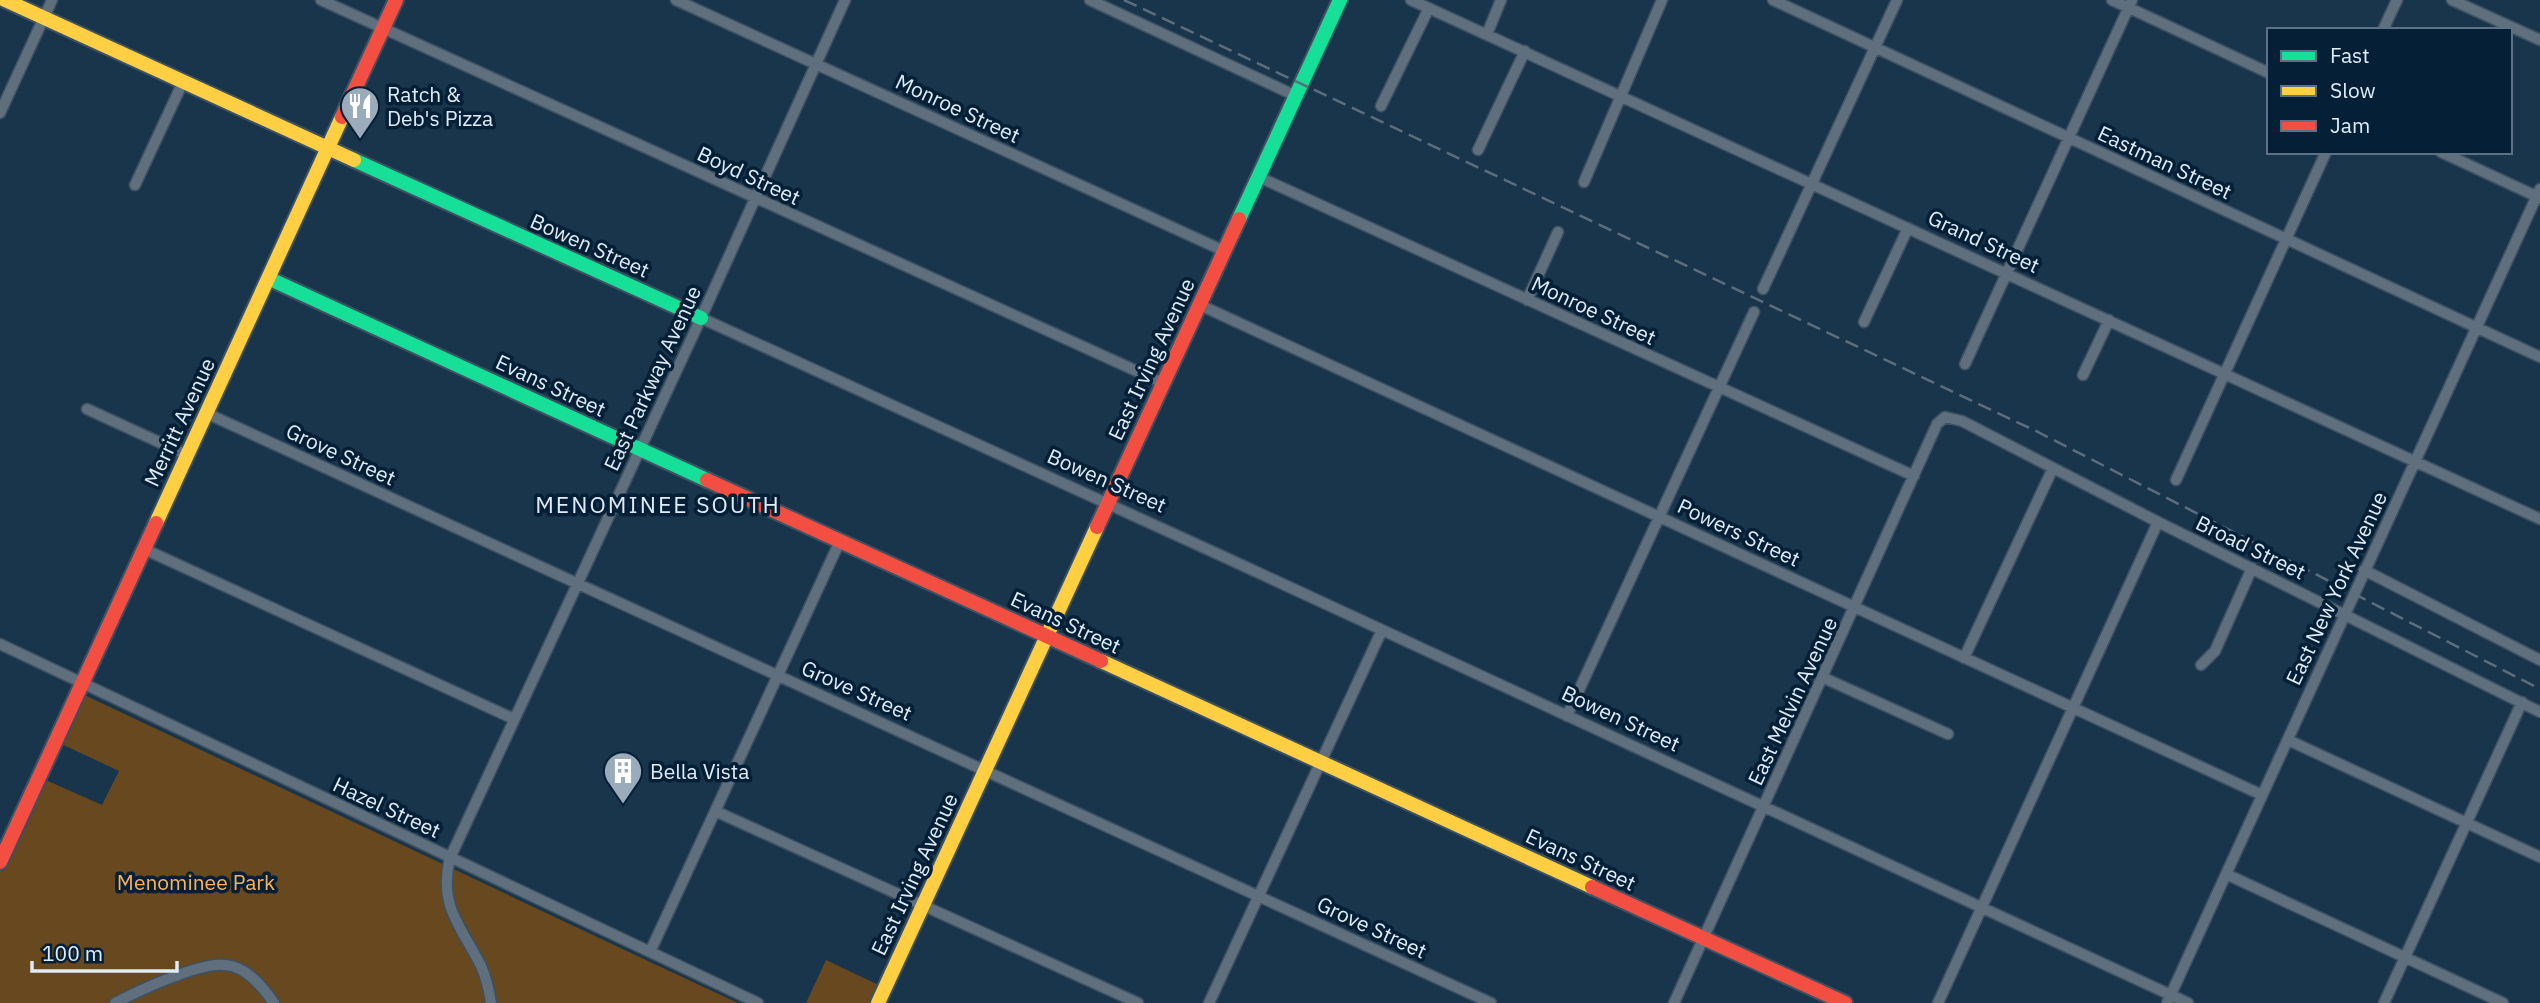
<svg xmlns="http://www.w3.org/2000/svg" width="2540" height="1003" font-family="'IBM Plex Sans',sans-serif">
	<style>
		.green { fill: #68481e }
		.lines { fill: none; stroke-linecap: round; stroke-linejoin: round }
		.street-casing { stroke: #3d5162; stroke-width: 13 }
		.fast-casing { stroke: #3d5162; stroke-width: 18 }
		.slow-casing { stroke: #3d5162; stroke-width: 18 }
		.jam-casing { stroke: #3d5162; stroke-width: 18 }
		.street { stroke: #5f6f7d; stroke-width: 10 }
		.fast { stroke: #16e098; stroke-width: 14 }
		.slow { stroke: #ffcf43; stroke-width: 14 }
		.jam { stroke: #f24e42; stroke-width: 14 }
		.rail { stroke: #5c6d7d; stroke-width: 2.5; stroke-dasharray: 14 7; stroke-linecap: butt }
		.labels { text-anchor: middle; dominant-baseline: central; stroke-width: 7; stroke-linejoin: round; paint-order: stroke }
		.poi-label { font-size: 21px; fill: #dfecf8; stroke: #051f36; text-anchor: start }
		.street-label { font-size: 21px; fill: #dfecf8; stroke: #051f36 }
		.park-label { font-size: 21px; fill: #feb154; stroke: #051f36 }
		.neighbourhood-label { font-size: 23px; letter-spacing: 2px; fill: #dfecf8; stroke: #051f36 }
	</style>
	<rect width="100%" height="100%" fill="#19354b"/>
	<!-- green -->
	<path class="green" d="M78 692 648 961 738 1003H0V869L39 777 102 805 119 771 55 741Z
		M826 960 885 988 878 1003H806Z"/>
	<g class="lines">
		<!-- street casing -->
		<g class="street-casing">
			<path id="street" d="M321 0 1163 383
				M676 0 1224 251
				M1090 0 1296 96
				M1411 0 2540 519
				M1773 0 2540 357
				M2112 0 2269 73
				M2452 0 2540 40
				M2383 30 2397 0
				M1487 34 1501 0
				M1381 106 1429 8
				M0 113 52 0
				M1478 150 1525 51
				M2441 152 2540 198
				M1259 177 1914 476
				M1584 182 1662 0
				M135 185 183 82
				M1763 289 1897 0
				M1527 300 1558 232
				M1200 305 2262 795
				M701 318 1233 561 2188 1003
				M1864 322 1908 228
				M1965 364 2132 0
				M2083 375 2109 320
				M87 409 187 455
				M206 413 1491 1003
				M2176 480 2326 152
				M144 549 514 719
				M2364 570 2540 660
				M0 644 758 1003
				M1964 658 2053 468
				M2201 665 2215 651 2252 568
				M1824 678 1948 734
				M1567 716 1754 312
				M2288 740 2540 857
				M715 811 1138 1003
				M2226 874 2503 1003
				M650 952 840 541
				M115 1003C136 992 158 982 181 974 227 957 245 962 274 1003
				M491 1003C489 990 486 977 481 966 461 926 438 906 450 858L701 318 845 0
				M1209 1003 1382 630
				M1674 1003 1937 424 1945 417 1962 421 2158 522 2540 712
				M1938 1003 2158 522
				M2167 1003 2540 189
				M2384 1003 2522 702"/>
		</g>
		<!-- fast casing -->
		<g class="fast-casing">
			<path id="fast" d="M354 160 701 318
				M1239 219 1340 0
				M270 279 707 480"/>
		</g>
		<!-- slow casing -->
		<g class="slow-casing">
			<path id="slow" d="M5 0 354 160
				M156 523 342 117
				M1101 661 1592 887
				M878 1003 1097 527"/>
		</g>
		<!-- jam casing -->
		<g class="jam-casing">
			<path id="jam" d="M342 117 396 0
				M707 480 1101 661
				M1097 527 1239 219
				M0 862 156 523
				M1592 887 1845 1003"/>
		</g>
		<!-- street -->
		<use href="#street" class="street"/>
		<!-- fast -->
		<use href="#fast" class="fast"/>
		<!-- slow -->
		<use href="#slow" class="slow"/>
		<!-- jam -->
		<use href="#jam" class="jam"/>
		<!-- rail -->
		<path class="rail" d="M1124 0 2038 432 2540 689"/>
	</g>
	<!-- icons -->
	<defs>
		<g id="restaurant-pin" transform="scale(2.0125)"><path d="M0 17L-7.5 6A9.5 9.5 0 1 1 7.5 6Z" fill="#9aacbb" stroke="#051f36"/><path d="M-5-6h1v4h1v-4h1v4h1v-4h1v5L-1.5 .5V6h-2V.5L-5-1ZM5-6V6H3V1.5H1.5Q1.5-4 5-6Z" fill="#fff"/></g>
		<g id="building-pin" transform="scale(2.0125)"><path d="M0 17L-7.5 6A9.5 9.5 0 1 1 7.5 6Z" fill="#9aacbb" stroke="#051f36"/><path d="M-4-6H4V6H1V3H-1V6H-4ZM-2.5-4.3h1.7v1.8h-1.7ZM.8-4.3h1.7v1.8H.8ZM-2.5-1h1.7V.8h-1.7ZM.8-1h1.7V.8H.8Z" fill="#fff"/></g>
	</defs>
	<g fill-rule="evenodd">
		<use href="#restaurant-pin" x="360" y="106"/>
		<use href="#building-pin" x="623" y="771"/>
	</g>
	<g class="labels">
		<!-- poi labels -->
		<g class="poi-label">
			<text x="387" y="94">Ratch &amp;<tspan x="387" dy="24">Deb's Pizza</tspan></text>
			<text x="650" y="771">Bella Vista</text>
		</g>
		<!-- street labels -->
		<g class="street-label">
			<text transform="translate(958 108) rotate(25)">Monroe Street</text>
			<text transform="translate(2165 162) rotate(25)">Eastman Street</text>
			<text transform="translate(749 175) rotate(25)">Boyd Street</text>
			<text transform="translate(1984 241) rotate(25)">Grand Street</text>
			<text transform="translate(590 245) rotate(24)">Bowen Street</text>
			<text transform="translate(1594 310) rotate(25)">Monroe Street</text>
			<text transform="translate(1151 359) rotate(-65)">East Irving Avenue</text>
			<text transform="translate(652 378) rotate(-65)">East Parkway Avenue</text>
			<text transform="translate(551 385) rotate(25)">Evans Street</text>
			<text transform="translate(179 422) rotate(-65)">Merritt Avenue</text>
			<text transform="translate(341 454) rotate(25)">Grove Street</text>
			<text transform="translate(1107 480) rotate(24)">Bowen Street</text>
			<text transform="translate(1739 532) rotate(25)">Powers Street</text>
			<text transform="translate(2251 547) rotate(26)">Broad Street</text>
			<text transform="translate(2336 588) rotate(-65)">East New York Avenue</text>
			<text transform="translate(1066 622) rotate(25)">Evans Street</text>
			<text transform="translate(857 690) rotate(24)">Grove Street</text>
			<text transform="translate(1792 701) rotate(-65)">East Melvin Avenue</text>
			<text transform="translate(1621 718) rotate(25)">Bowen Street</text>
			<text transform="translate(387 807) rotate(25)">Hazel Street</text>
			<text transform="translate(1581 859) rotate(25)">Evans Street</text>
			<text transform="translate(914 874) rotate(-65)">East Irving Avenue</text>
			<text transform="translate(1372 927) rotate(25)">Grove Street</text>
		</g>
		<!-- park labels -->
		<g class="park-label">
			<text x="196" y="882">Menominee Park</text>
		</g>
		<!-- neighbourhood labels -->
		<g class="neighbourhood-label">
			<text x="658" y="504">MENOMINEE SOUTH</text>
		</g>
	</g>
	<!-- legend -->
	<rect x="2267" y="28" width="245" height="126" fill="#051f36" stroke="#5c7184" stroke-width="2"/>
	<rect x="2281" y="51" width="35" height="10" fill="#16e098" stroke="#5c7184" stroke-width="2"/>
	<text x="2330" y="63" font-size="21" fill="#dfecf8">Fast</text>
	<rect x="2281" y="86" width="35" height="10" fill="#ffcf43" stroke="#5c7184" stroke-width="2"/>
	<text x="2330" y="98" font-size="21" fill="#dfecf8">Slow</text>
	<rect x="2281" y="121" width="35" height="10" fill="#f24e42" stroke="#5c7184" stroke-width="2"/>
	<text x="2330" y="133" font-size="21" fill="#dfecf8">Jam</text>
	<!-- scale -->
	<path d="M32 961v10h145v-10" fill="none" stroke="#dfecf8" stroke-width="3.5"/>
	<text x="42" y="961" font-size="21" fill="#dfecf8" stroke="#051f36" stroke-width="5" paint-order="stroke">100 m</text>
</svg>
